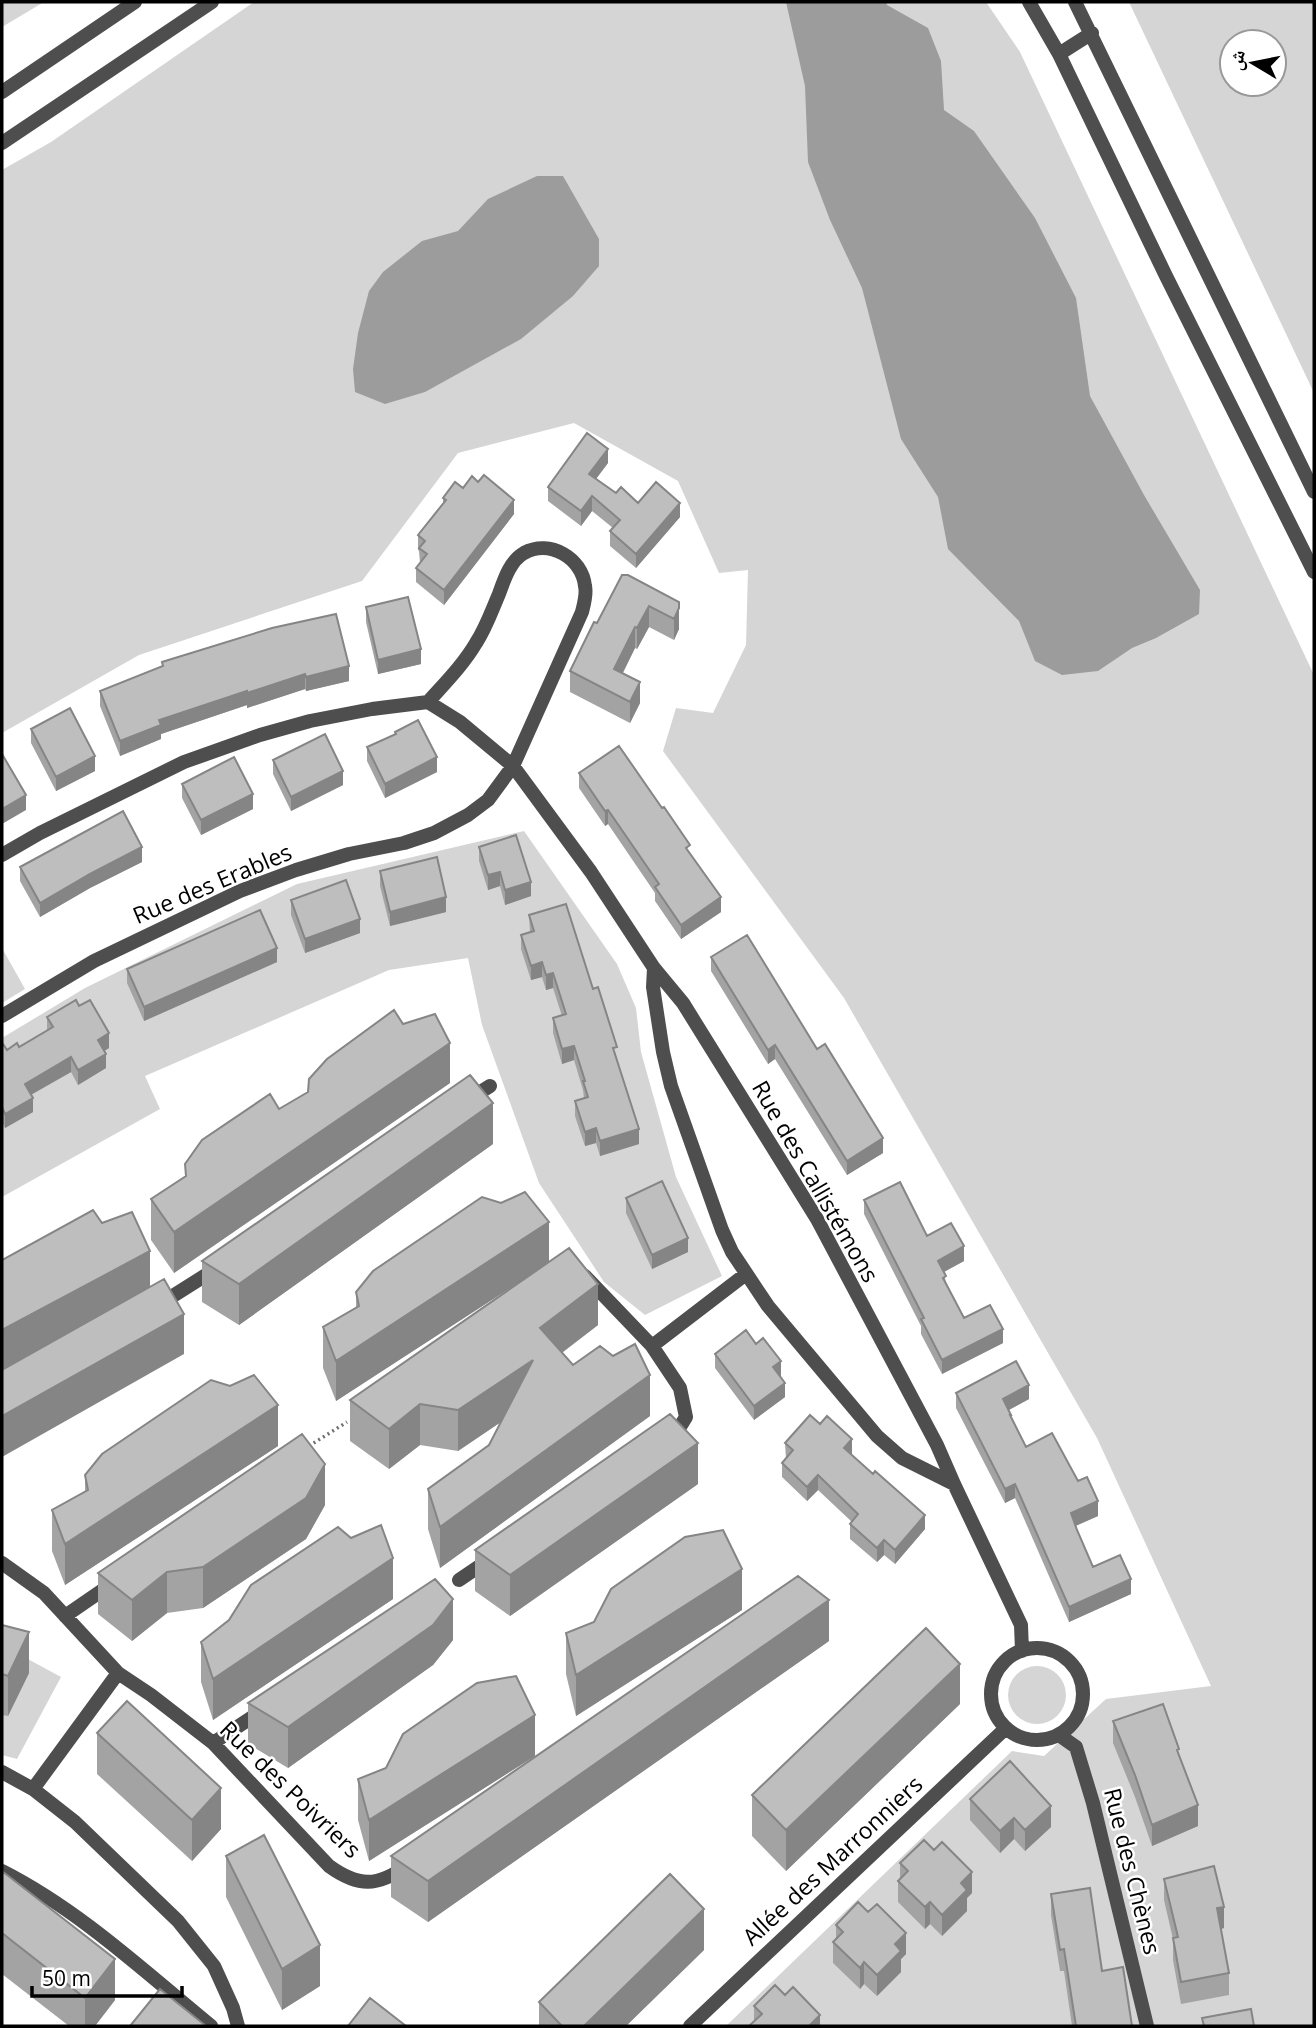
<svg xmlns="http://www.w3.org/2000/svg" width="1316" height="2028" font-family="'Open Sans','Noto Naskh Arabic',sans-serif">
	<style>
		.green { fill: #d5d5d5; fill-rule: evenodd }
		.water { fill: #9c9c9c }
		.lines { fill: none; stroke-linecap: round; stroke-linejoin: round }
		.path { stroke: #707070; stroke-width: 3.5; stroke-dasharray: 2 3.5; stroke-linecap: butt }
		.minor { stroke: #4e4e4e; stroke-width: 14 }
		.tertiary { stroke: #4e4e4e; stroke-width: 14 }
		.wall { fill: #a3a3a3 }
		.shaded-wall { fill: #858585 }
		.building { fill: #bebebe; stroke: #858585; stroke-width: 2 }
		.labels { text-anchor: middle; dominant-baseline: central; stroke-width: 5; stroke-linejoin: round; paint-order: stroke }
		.street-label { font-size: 23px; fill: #000; stroke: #fff }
	</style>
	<rect width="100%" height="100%" fill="#fff"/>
	<!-- green -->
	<path class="green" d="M2 2H44L2 27Z
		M254 2H986L1020 52 1314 675V2026H726L1012 1751 1044 1756 1106 1699 1211 1686 1097 1438 844 998 663 751 676 708 713 713 746 645 748 570 719 573 678 481 574 423 458 453 362 581 139 655 2 733V170L51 142Z
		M1129 2H1314V393ZM1274 42V84H1232V42Z
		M524 831 617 964 636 1008 641 1052 676 1177 722 1276 645 1315 604 1282 539 1183 482 1025 468 958 389 970 145 1076 160 1109 2 1197V1038L85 988 297 884Z
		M2 948 25 989 2 1003Z
		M2 1645 61 1677 17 1759 2 1755Z
		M1008 1695a29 29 0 1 1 58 0a29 29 0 1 1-58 0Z"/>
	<!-- water -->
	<path class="water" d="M786 2H886L887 5 928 28 941 61 944 110 974 131 1035 218 1076 298 1090 396 1144 495 1200 590 1199 614 1156 638 1132 648 1098 671 1062 675 1035 661 1019 621 948 549 938 497 901 439 862 288 830 220 808 162 805 86Z
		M537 176H563L599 239V266L573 296 521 339 425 392 385 404 355 392 353 369 358 333 369 291 383 272 422 241 458 231 488 199Z"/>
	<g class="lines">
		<!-- path -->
		<path class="path" d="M309 1446 347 1422"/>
		<!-- minor -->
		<path class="minor" d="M2 855 40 833 184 762 260 735 310 721 372 709 428 702 460 722 513 766 591 872 654 968 683 1003 817 1219 937 1445 954 1484 1021 1625 1022 1651
			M654 968 653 987 663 1052 671 1086 722 1230 732 1252 768 1306 877 1436 902 1458 954 1484
			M2 1016 94 961 240 891 296 870 349 854 404 843 434 833 468 815 488 800 513 766 582 612C584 604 587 594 585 586 582 558 550 539 524 553 510 561 504 580 499 594 492 610 486 628 476 643 463 665 445 683 428 702
			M466 1101 490 1086
			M585 1276 652 1346 680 1388 686 1417 678 1430 668 1436
			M157 1306 217 1268
			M652 1346 746 1274
			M2 1563 44 1593 118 1673 151 1695 213 1743 329 1866C358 1887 378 1887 406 1866
			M459 1580 490 1559
			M65 1616 113 1583
			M991 1694a46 46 0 1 1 92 0a46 46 0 1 1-92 0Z
			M1059 1735 1076 1747 1093 1803 1147 2026
			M213 1743 263 1710
			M2 1772 33 1789 75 1822 178 1921 214 1966 233 2008 238 2026
			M33 1789 118 1673
			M2 1871C79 1910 144 1971 211 2026
			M690 2026 1006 1728"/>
		<!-- tertiary -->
		<path class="tertiary" d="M1029 2 1059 54 1166 276 1314 572
			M1075 2 1314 492
			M1059 54 1092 33
			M2 92 135 2
			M2 143 212 2"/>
	</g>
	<!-- wall -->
	<path class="wall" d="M608 463 596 479 616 493 638 503 680 517 636 568 610 546V531L613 528 592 511 581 526 548 501V487Z
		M463 488 514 514 444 605 416 582V568L420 563 419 551 418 550V535L443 503V498Z
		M622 575 679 602V629L674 640 649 627 637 649 635 648 623 673 640 703 630 723 570 692V671L597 623Z
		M366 607 421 664 378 674 366 622Z
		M272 628 349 681 306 691 305 689 247 708V705L161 734V739L120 756 100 706V691L162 666V662Z
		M31 729 95 771 56 791 31 743Z
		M367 747 437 772 385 798 367 761Z
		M273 760 343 785 291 811 273 774Z
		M579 773 690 853 721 912 681 939 655 901V893L608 824 605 826 579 788Z
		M182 784 253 809 201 835 182 798Z
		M479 847 531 896 505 905 500 886 488 890 479 861Z
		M142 862 90 888 40 917 20 881V867Z
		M380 871 446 912 390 926 380 886Z
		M291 900 360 933 305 953 291 915Z
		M529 915 593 989 617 1058 639 1144 600 1156 596 1143 585 1146 575 1116V1101L584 1098 583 1090 574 1060 562 1064 553 1033V1018L562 1016 553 988 546 990 542 977 531 980 521 949V935L530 932Z
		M711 957 883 1153 847 1175 775 1059 768 1064 711 971Z
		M277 962 144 1021 127 983V969Z
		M79 1006 109 1048 104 1051 106 1068 78 1085 71 1072 31 1095 33 1112 5 1128 2 1122V1044L7 1050 19 1047 47 1030V1017Z
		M403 1024 450 1083 174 1273 151 1240V1199L185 1177V1164L308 1092Z
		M493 1144 239 1325 202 1302V1261Z
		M626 1198 688 1252 652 1269 626 1213Z
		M864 1200 927 1236 964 1261 944 1272 946 1284 964 1318 1003 1343 942 1374 921 1334V1326L864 1214Z
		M549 1262 598 1325 562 1353 573 1365 650 1416 440 1568 428 1529V1489L489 1445 501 1422 458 1451 420 1445 389 1469 350 1441V1400L526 1277 336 1401 323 1368V1327L356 1308V1292Z
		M715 1354 781 1376 785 1397 754 1420 715 1368Z
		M230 1386 278 1446 65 1585 52 1551V1510L85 1491V1475Z
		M956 1393 1029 1399 1009 1410 1011 1418 1026 1447 1078 1481 1098 1516 1075 1526 1093 1567 1131 1594 1069 1622 1015 1498 1005 1503 956 1408Z
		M785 1443 852 1454 851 1455 925 1529 895 1564 884 1555 877 1562 850 1539V1524L852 1522 818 1490 807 1501 782 1477V1463L786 1459Z
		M698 1484 510 1616 475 1591V1550Z
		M325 1505 306 1539 203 1608 167 1613 132 1641 98 1614V1573Z
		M393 1599 213 1720 201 1682V1642Z
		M742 1610 576 1716 566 1674V1633Z
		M2 1625 29 1673 8 1716 2 1715Z
		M453 1640 433 1665 288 1768 248 1744V1703Z
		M829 1641 428 1922 391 1897V1856Z
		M960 1704 786 1871 752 1836V1795Z
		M1113 1721 1179 1755 1198 1826 1152 1846 1135 1797 1113 1743Z
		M97 1733 221 1829 192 1861 97 1774Z
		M535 1756 369 1861 358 1820V1779Z
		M970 1799 1051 1827 1025 1851 1014 1839 1000 1853 970 1820Z
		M226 1856 320 1986 282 2010 226 1897Z
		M900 1863 972 1893 967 1898V1911L942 1936 930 1924 925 1929 898 1902V1881L900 1879Z
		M2 1871 115 2000 95 2026H69L2 1974Z
		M1164 1879 1224 1928 1221 1929 1229 1973V1995L1181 2004 1173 1960V1939L1164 1900Z
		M1051 1894 1102 1971 1132 2026H1072L1064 1971H1060L1051 1915Z
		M836 1925 906 1954 901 1959V1972L877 1996 864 1984 860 1989 833 1963V1942L836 1939Z
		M704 1950 626 2026H539V2002Z
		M785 1995 820 2026 754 2021V2006Z"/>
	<!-- shaded-wall -->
	<path class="shaded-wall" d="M608 449V463L589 488V474Z
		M592 496V511L581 526V511Z
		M514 500V514L444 605V590Z
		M680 503V517L636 568V554Z
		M649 606V627L637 649V628Z
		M679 608V629L674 640V619Z
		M635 627V648L614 690V669Z
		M421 649V664L378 674V660Z
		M349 666V681L306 691V677Z
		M305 674V689L247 708V693Z
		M640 682V703L630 723V702Z
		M247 691V705L161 734V739L120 756V741L159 720Z
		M95 756V771L56 791V777Z
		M437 757V772L385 798V784Z
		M343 771V785L291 811V797Z
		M253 794V809L201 835V820Z
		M26 795V810L2 824V809Z
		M608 810V824L605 826V811Z
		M142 847V862L90 888 40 917V903L90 874Z
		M500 872V886L488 890V875Z
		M531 882V896L505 905V890Z
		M446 897V912L390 926V912Z
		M721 897V912L681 939V925Z
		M360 919V933L305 953V939Z
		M277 948V962L144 1021V1007Z
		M542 962V977L531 980V966Z
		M553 973V988L546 990V975Z
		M109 1033V1048L98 1055V1040Z
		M450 1043V1083L174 1273V1232Z
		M775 1045V1059L768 1064V1050Z
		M574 1046V1060L562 1064V1049Z
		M106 1054V1068L78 1085V1070Z
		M71 1057V1072L25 1098V1084Z
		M33 1098V1112L5 1128V1114Z
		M493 1103V1144L239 1325V1284Z
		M596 1128V1143L585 1146V1132Z
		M639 1129V1144L600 1156V1141Z
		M883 1138V1153L847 1175V1161Z
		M549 1222V1263L336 1401V1361Z
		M688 1238V1252L652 1269V1255Z
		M964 1246V1261L938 1275V1261Z
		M150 1251V1292L2 1371V1330Z
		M598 1284V1325L540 1369V1328Z
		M184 1314V1354L2 1457V1416Z
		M1003 1329V1343L942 1374V1360Z
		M533 1360V1400L458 1451V1410Z
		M781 1361V1376L773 1381V1367Z
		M650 1375V1416L440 1568V1527Z
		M785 1383V1397L754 1420V1406Z
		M1029 1385V1399L1003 1413V1399Z
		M420 1404V1445L389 1469V1429Z
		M278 1405V1446L65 1585V1544Z
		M852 1439V1454L844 1463V1448Z
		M698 1443V1484L510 1616V1575Z
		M325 1464V1505L306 1539 203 1608V1567Z
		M818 1475V1490L807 1501V1487Z
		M1015 1484V1498L1005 1503V1489Z
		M1098 1501V1516L1071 1528V1513Z
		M925 1515V1529L895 1564V1550Z
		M884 1540V1555L877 1562V1548Z
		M393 1558V1599L213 1720V1679Z
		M742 1569V1610L576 1716V1675Z
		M167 1572V1613L132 1641V1600Z
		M1131 1579V1594L1069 1622V1607Z
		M453 1599V1640L433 1665 288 1768V1727Z
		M829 1600V1641L428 1922V1881Z
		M29 1632V1673L8 1716V1676Z
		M960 1664V1704L786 1871V1830Z
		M535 1715V1756L369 1861V1820Z
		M221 1788V1829L192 1861V1820Z
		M1198 1805V1826L1152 1846V1825Z
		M1051 1806V1827L1025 1851V1830Z
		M1014 1818V1839L1000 1853V1831Z
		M972 1872V1893L967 1898V1911L942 1936V1915L961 1883Z
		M930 1902V1924L925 1929V1907Z
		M1224 1907V1928L1217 1930V1908Z
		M704 1909V1950L626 2026H584Z
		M906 1933V1954L901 1959V1972L877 1996V1975L895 1944Z
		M320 1945V1986L282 2010V1969Z
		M115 1959V2000L95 2026H85V1998Z
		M864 1962V1984L860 1989V1968Z
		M820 2015V2026H809Z"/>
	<!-- building -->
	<path class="building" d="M587 433 608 449 589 474 616 493 621 487 638 503 656 482 680 503 636 554 610 531 620 520 592 496 581 511 548 487Z
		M484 475 514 500 444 590 416 568 427 554 419 548 425 541 418 535 446 500 443 498 455 482 463 488 472 476 478 482Z
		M622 575H628L679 602V608L674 619 649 606 637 628 635 627 614 669 640 682 630 702 570 671 594 622 597 623Z
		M408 597 421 649 378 660 366 607Z
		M336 614 349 666 306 677 305 674 247 693V691L159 720 161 725 120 741 100 691 163 666 162 662 272 628Z
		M70 708 95 756 56 777 31 729Z
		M418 720 437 757 385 784 367 747 396 734 395 732Z
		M325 734 343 771 291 797 273 760Z
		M619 746 662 808 664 807 690 845 686 848 721 897 681 925 655 887 659 884 608 810 605 811 579 773Z
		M2 754 26 795 2 809Z
		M234 757 253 794 201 820 182 784Z
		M123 811 142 847 90 874 40 903 20 867Z
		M516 835 531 882 505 890 500 872 488 875 479 847Z
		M437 857 446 897 390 912 380 871Z
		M346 880 360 919 305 939 291 900Z
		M566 904 593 989 598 987 617 1047 613 1048 639 1129 600 1141 596 1128 585 1132 575 1101 588 1097 583 1081H585L574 1046 562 1049 553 1018 566 1014 553 973 546 975 542 962 531 966 521 935 534 931 529 915Z
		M260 910 277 948 144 1007 127 969Z
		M747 935 817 1049 825 1044 883 1138 847 1161 775 1045 768 1050 711 957Z
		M76 1000 79 1006 90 1000 109 1033 98 1040 106 1054 78 1070 71 1057 25 1084 33 1098 5 1114 2 1107V1044H3L7 1050 17 1043 19 1047 53 1027 47 1017Z
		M394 1010 403 1024 435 1014 450 1043 174 1232 151 1199 186 1176 185 1164 202 1140 270 1094 279 1109 308 1092 309 1079 327 1059Z
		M470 1075 493 1103 239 1284 202 1261Z
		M662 1181 688 1238 652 1255 626 1198Z
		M900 1182 927 1236 951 1223 964 1246 938 1261 946 1276 943 1278 964 1318 990 1305 1003 1329 942 1360 921 1319 924 1318 864 1200Z
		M525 1192 549 1222 336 1361 323 1327 359 1306 356 1292 373 1271 482 1197 501 1203Z
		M93 1210 102 1223 132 1212 150 1251 2 1330V1260Z
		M569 1248 598 1284 540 1328 573 1365 600 1346 613 1356 635 1344 650 1375 440 1527 428 1489 489 1445 533 1360 458 1410 420 1404 389 1429 350 1400Z
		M164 1279 184 1314 2 1416V1370Z
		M746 1330 756 1344 763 1338 781 1361 773 1367 785 1383 754 1406 715 1354Z
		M1016 1361 1029 1385 1003 1399 1011 1415H1010L1026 1447 1052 1433 1078 1481 1087 1477 1098 1501 1071 1513 1077 1530 1093 1567 1120 1555 1131 1579 1069 1607 1015 1484 1005 1489 956 1393Z
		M254 1375 278 1405 65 1544 52 1510 88 1490 85 1475 102 1454 211 1380 230 1386Z
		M670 1414 698 1443 510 1575 475 1550Z
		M810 1415 820 1424 827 1416 852 1439 844 1448 873 1474 875 1471 925 1515 895 1550 884 1540 877 1548 850 1524 858 1514 818 1475 807 1487 782 1463 793 1450 785 1443Z
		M302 1434 325 1464 306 1498 203 1567 167 1572 132 1600 98 1573Z
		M381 1525 393 1558 213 1679 201 1642 229 1620 251 1585 338 1527 351 1538Z
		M723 1530 742 1569 576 1675 566 1633 594 1622 611 1589 685 1537Z
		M798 1576 829 1600 428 1881 391 1856Z
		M435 1579 453 1599 433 1625 288 1727 248 1703Z
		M2 1625 29 1632 8 1676 2 1674Z
		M926 1628 960 1664 786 1830 752 1795Z
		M516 1676 535 1715 369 1820 358 1779 386 1768 403 1734 477 1683Z
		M127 1701 221 1788 192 1820 97 1733Z
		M1163 1704 1179 1749 1177 1750 1198 1805 1152 1825 1135 1775 1113 1721Z
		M1010 1761 1051 1806 1025 1830 1014 1818 1000 1831 970 1799Z
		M264 1835 320 1945 282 1969 226 1856Z
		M924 1840 934 1850 942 1842 972 1872 961 1883 967 1890 942 1915 930 1902 925 1907 898 1881 908 1871 900 1863Z
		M1214 1866 1224 1907 1217 1908 1229 1973 1181 1982 1173 1938 1178 1937 1164 1879Z
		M2 1871 115 1959 85 1998 2 1933Z
		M670 1874 704 1909 584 2026H562L539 2002Z
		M1090 1888 1102 1971 1123 1967 1132 2026H1076L1064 1949 1060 1950 1051 1894Z
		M858 1902 868 1912 877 1904 906 1933 895 1944 901 1951 877 1975 864 1962 860 1968 833 1942 843 1932 836 1925Z
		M775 1985 785 1995 793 1987 820 2015 809 2026H749L762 2014 754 2006Z
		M160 1989 206 2026H130Z
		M370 1998 406 2026H348Z
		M1251 2009 1254 2026H1204L1202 2018Z"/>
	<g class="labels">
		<!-- street labels -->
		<g class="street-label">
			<text transform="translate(212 883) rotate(-23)">Rue des Erables</text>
			<text transform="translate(816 1181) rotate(60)">Rue des Callistémons</text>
			<text transform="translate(291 1789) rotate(44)">Rue des Poivriers</text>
			<text transform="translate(832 1860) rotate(-43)">Allée des Marronniers</text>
			<text transform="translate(1133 1871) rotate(76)">Rue des Chènes</text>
		</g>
	</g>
	<!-- border -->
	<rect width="1316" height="2028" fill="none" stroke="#000000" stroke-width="7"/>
	<!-- north arrow -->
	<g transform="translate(1253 63) rotate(280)"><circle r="33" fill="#ffffff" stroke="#999999" stroke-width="2"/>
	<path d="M0-5L12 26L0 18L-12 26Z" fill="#000000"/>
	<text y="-10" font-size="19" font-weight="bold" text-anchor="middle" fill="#000000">ش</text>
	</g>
	<!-- scale -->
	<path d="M32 1986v10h150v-10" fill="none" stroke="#000000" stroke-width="3.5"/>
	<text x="42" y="1986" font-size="21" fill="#000000" stroke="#ffffff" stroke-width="5" paint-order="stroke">50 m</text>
</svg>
